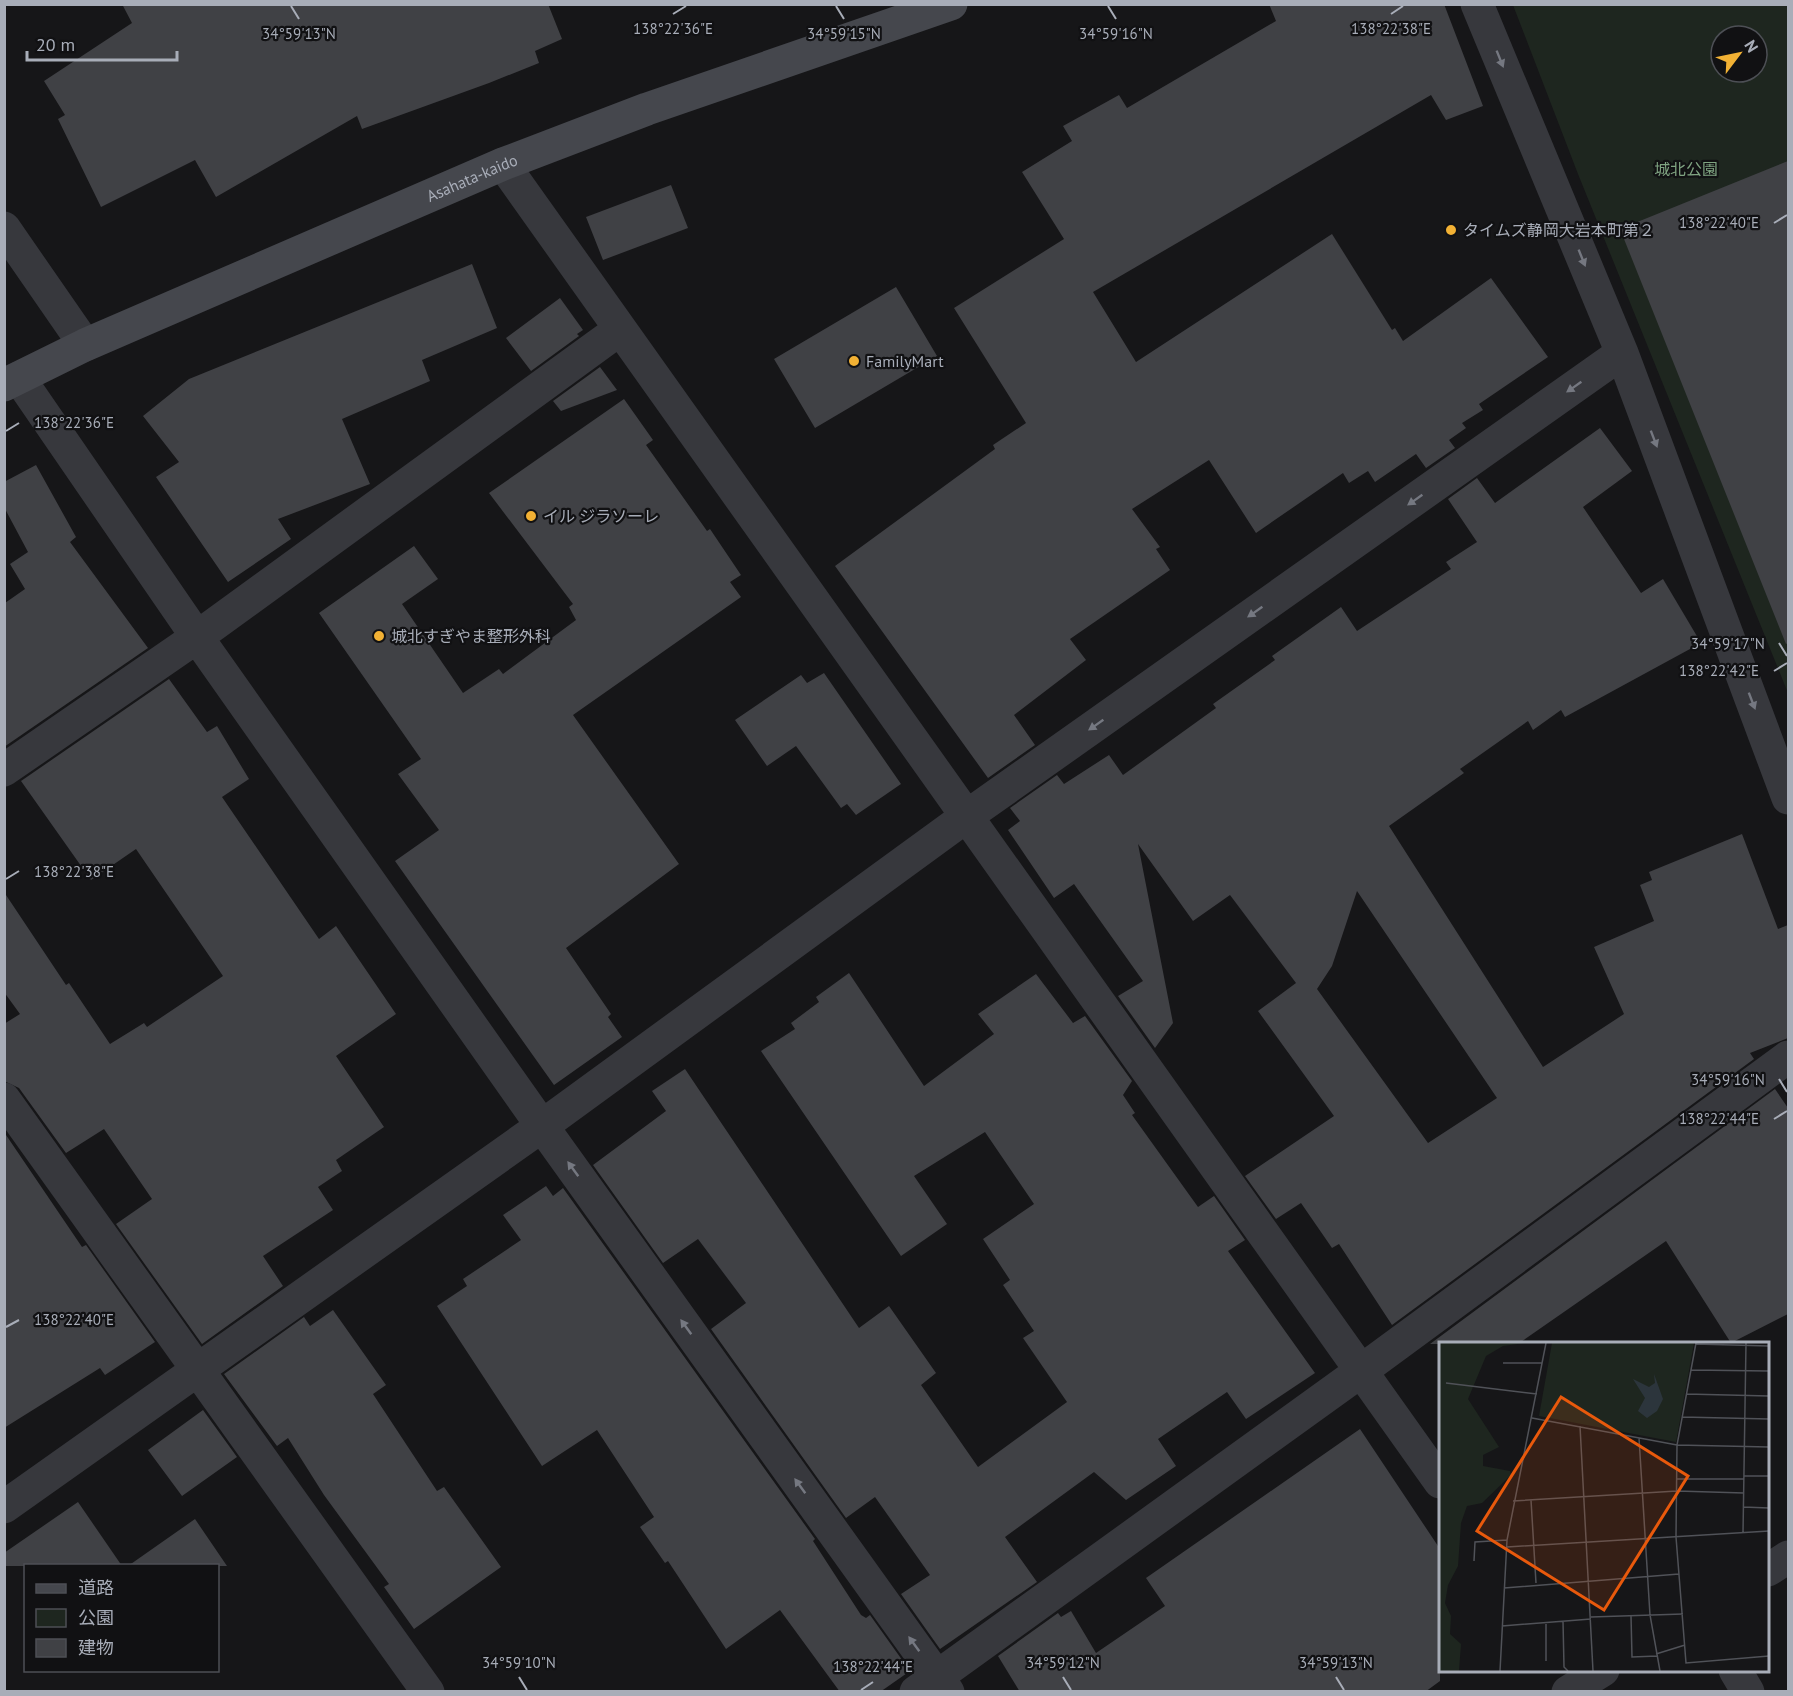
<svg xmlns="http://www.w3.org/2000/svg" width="1793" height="1696" font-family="'PT Sans','Noto Sans JP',sans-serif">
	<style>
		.green { fill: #1e261f; fill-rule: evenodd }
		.building { fill: #404145; fill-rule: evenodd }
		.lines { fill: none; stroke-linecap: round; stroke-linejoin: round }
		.street { stroke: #37383d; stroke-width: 33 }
		.secondary { stroke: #45474d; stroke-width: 33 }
		.oneway { fill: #757881 }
		.ticks { fill: none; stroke: #a8adb8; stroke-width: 2 }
		.poi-dot { fill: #f2b134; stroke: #111113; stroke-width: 2 }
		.labels { text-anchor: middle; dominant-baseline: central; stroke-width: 4.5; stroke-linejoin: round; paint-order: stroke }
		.park-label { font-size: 16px; fill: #7fa381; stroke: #111113 }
		.street-label { font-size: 16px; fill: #a8adb8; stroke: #111113 }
		.poi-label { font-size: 16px; fill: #a8adb8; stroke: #111113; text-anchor: start }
		.inset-road { fill: none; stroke: #505258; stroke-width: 1.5 }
		.view { fill: #e8590c; fill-opacity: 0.15; stroke: #e8590c; stroke-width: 3 }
		.inset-edge { fill: none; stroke: #a8adb8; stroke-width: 3 }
		.ticks-label { font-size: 15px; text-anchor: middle; fill: #a8adb8; stroke: #111113; stroke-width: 4.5; stroke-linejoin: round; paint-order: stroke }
	</style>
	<rect width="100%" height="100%" fill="#161618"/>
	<!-- green -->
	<path class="green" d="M1513 5H1788V693L1578 174ZM1721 36H1757V72H1721Z"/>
	<!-- building -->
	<path class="building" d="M122 4H548L562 39 535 51 539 63 489 83 362 129 357 116 216 197 195 160 101 207 58 119 65 115 44 81 132 23Z
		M1269 4H1444L1483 106 1446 120 1431 95 1093 292 1136 362 1332 234 1392 330 1395 328 1403 341 1491 278 1548 357 1479 404 1483 410 1462 423 1466 428 1449 440 1455 448 1426 468 1416 454 1375 482 1368 471 1349 483 1343 473 1256 533 1209 460 1132 509 1160 547 1156 549 1170 570 1070 639 1086 660 1014 715 1035 745 988 778 835 566 995 449 993 445 1026 423 954 308 1064 239 1022 172 1072 141 1063 126 1119 95 1127 108 1276 21Z
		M1788 161V643L1786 644 1620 229Z
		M671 185 688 228 603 260 586 217Z
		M472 264 497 328 422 360 430 381 342 419 370 484 278 519 291 539 228 582 156 477 179 462 143 416 189 379Z
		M896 287 937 356 815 428 774 359Z
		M560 298 583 330 577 334 579 336 531 371 506 338Z
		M600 367 617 390 561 411 553 401Z
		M624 399 653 440 646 445 707 531 710 529 741 575 730 582 741 597 573 715 679 864 566 948 611 1014 608 1017 622 1037 554 1085 395 861 439 830 398 774 421 759 319 613 414 546 438 579 402 604 463 693 499 669 503 674 576 620 569 607 573 604 489 493Z
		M1600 428 1632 471 1583 507 1641 593 1663 579 1701 643 1565 717 1561 710 1533 730 1528 721 1460 769 1464 773 1389 826 1543 1067 1624 1014 1594 947 1654 921 1640 885 1652 880 1649 872 1742 834 1778 929 1788 925V1038L1750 1053 1754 1059 1392 1325 1339 1244 1332 1248 1301 1203 1276 1219 1245 1176 1334 1116 1258 1011 1296 983 1230 895 1193 921 1138 844 1173 1023 1155 1048 1118 996 1143 981 1074 884 1054 898 1008 830 1020 821 1010 808 1057 775 1064 784 1109 755 1123 775 1216 708 1213 704 1275 660 1272 656 1341 607 1357 631 1451 569 1446 562 1477 542 1448 499 1477 478 1495 503ZM1357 891 1497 1098 1428 1143 1317 989 1332 966Z
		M36 465 76 537 70 542 148 648 4 747 5 603 25 589 10 564 28 552 4 507V482Z
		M824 673 901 784 856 815 847 804 841 808 796 746 767 766 735 720 801 675 807 683Z
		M169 679 207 732 217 726 249 779 222 797 319 939 336 926 396 1014 336 1056 384 1127 336 1160 342 1171 318 1187 333 1210 263 1256 283 1286 202 1344 116 1224 152 1199 104 1129 66 1153 19 1088 4 1081V1024L20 1014 4 992V892L66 985 69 983 110 1044 144 1023 147 1027 223 976 136 849 91 880 21 781Z
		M849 973 924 1086 994 1034 978 1014 1036 974 1073 1023 1085 1016 1132 1081 1123 1095 1135 1113 1132 1115 1198 1207 1214 1196 1245 1240 1228 1251 1315 1373 1246 1419 1227 1392 1158 1439 1176 1466 1126 1500 1094 1472 1005 1537 1037 1582 940 1649 901 1594 930 1575 875 1497 846 1518 711 1329 746 1303 698 1239 663 1263 593 1165 666 1111 652 1091 685 1069 859 1328 889 1306 936 1373 921 1385 978 1467 1067 1402 1023 1338 1034 1331 1003 1285 1010 1280 983 1239 1034 1204 985 1132 914 1176 947 1224 901 1256 761 1051 795 1029 791 1023 819 1002 816 997Z
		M1775 1089 1788 1108V1314L1731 1343 1666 1241 1518 1344H1430Z
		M4 1132 82 1247 86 1245 155 1342 105 1375 100 1368 4 1428Z
		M546 1186 553 1196 563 1188 815 1539 813 1541 861 1615 866 1618 870 1615 910 1671 880 1692H840L780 1610 726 1649 668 1561 665 1563 640 1527 654 1517 597 1430 542 1466 437 1306 467 1286 463 1279 521 1240 503 1215Z
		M333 1310 386 1385 373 1394 437 1491 444 1487 501 1567 414 1629 384 1587 389 1584 324 1495 288 1438 277 1446 224 1374 304 1317 310 1326Z
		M203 1410 237 1457 182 1496 148 1450Z
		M1360 1429 1440 1549V1681L1425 1692H1020L998 1656 1058 1613 1061 1617 1071 1611 1096 1653 1165 1606 1146 1578Z
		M78 1502 122 1566H4V1553Z
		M195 1519 227 1566H128Z"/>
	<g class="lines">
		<!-- street -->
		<path class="street" d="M1477 4 1622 353 1788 798
			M503 164 1440 1482
			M4 228 85 345
			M19 378 197 637 542 1126 948 1692
			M4 770 197 637 619 330
			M4 1099 428 1692
			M4 1507 542 1126 967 816 1622 353
			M1768 1570 1788 1557
			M1735 1670 1748 1692
			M916 1692 1361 1371 1788 1057
			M1568 1692 1603 1670"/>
		<!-- secondary -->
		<path class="secondary" id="s1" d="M4 385 85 345 503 164 647 109 951 4"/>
	</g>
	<!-- one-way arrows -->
	<defs><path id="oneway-solid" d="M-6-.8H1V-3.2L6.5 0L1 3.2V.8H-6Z" transform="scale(1.5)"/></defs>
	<g class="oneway">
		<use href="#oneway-solid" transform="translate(1500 59) rotate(68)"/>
		<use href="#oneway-solid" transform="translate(1582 258) rotate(68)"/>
		<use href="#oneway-solid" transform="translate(1574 387) rotate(145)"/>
		<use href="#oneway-solid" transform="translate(1654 439) rotate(69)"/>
		<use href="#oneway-solid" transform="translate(1415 500) rotate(145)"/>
		<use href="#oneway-solid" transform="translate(1255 612) rotate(145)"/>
		<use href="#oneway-solid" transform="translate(1752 701) rotate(69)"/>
		<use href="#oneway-solid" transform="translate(1096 725) rotate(145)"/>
		<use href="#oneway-solid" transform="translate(573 1169) rotate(-126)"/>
		<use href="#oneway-solid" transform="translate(686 1327) rotate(-126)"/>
		<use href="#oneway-solid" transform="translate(800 1486) rotate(-126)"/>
		<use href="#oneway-solid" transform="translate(914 1644) rotate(-126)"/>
	</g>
	<!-- ticks -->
	<path class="ticks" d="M291 6 299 19M836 6 844 19M1108 6 1116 19M673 14 686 6M1391 14 1403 6M1774 223 1787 215M6 431 19 423M1779 643 1787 656M1774 671 1787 663M6 879 19 871M1779 1079 1787 1092M1774 1119 1787 1111M6 1327 19 1320M519 1677 527 1690M1063 1677 1071 1690M1336 1677 1344 1690M861 1690 873 1682"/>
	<!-- markers -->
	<g class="poi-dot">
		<circle cx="1451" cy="230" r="6"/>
		<circle cx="854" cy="361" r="6"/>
		<circle cx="531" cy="516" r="6"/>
		<circle cx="379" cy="636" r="6"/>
	</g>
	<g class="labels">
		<!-- park labels -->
		<g class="park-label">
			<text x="1686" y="169">城北公園</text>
		</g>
		<!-- street labels -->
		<g class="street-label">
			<text stroke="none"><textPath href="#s1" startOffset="512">Asahata-kaido</textPath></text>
		</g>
		<!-- poi labels -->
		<g class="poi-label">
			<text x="1463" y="230">タイムズ静岡大岩本町第２</text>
			<text x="866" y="361">FamilyMart</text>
			<text x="543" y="516">イル ジラソーレ</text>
			<text x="391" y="636">城北すぎやま整形外科</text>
		</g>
	</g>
	<!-- overview -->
	<g transform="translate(1439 1342)">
		<rect width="330" height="330" fill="#161618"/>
		<path d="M0 1H86L64 4 47 14 29 57 60 105 44 113V124L71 129 72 133 43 161 28 164 22 181 19 224 9 243 6 261 12 274 11 292 22 302 20 329H0ZM113 1H255L237 100 100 74Z" fill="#1e261f"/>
		<path d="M215 32 224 57 218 69 208 76 199 69 206 56 194 37 210 45 216 41Z" fill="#2c353c"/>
		<path class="inset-road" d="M257 1 238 103 237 195 247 321 330 314M256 2 330 4M64 21H103M252 28 330 29M7 41 98 52M247 52 330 54M243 75 330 77M93 76 238 103 330 105M141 84 154 329M200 96 211 273 221 329M305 134H330M238 137H305M92 158 97 241M74 159 238 149 305 151M304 165 330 166M304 191 307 1M68 205 330 189M35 219 36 200 68 198M65 246 240 232M192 274 193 315 218 314M152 275 244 272M124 279 125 325 129 329M63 284 152 277M217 312 246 303M107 319V282M61 329 68 198 107 1"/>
		<path class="view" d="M122 55 249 134 165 268 38 189Z"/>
		<rect width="330" height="330" class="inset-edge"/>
	</g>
	<g class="ticks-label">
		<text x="673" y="34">138°22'36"E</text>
		<text x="1391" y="34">138°22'38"E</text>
		<text x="299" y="39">34°59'13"N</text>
		<text x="844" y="39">34°59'15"N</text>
		<text x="1116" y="39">34°59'16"N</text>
		<text x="1719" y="228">138°22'40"E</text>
		<text x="74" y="428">138°22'36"E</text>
		<text x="1728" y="649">34°59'17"N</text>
		<text x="1719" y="676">138°22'42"E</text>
		<text x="74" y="877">138°22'38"E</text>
		<text x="1728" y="1085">34°59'16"N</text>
		<text x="1719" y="1124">138°22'44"E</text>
		<text x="74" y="1325">138°22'40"E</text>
		<text x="519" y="1668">34°59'10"N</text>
		<text x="1063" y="1668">34°59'12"N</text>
		<text x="1336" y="1668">34°59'13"N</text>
		<text x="873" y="1672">138°22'44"E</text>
	</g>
	<!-- border -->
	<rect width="1793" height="1696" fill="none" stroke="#a8adb8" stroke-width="12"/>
	<!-- legend -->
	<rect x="24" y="1564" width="195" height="108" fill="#111113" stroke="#4d4f55" stroke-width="1.5"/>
	<rect x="36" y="1584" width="30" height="9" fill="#45474d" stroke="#4d4f55" stroke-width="1.5"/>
	<text x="78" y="1594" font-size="18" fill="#a8adb8">道路</text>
	<rect x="36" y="1609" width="30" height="18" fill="#1e261f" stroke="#4d4f55" stroke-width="1.5"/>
	<text x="78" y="1624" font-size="18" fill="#a8adb8">公園</text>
	<rect x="36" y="1639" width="30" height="18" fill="#404145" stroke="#4d4f55" stroke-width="1.5"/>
	<text x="78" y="1654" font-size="18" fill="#a8adb8">建物</text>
	<!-- north arrow -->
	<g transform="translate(1739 54) rotate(58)"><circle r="28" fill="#111113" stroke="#4d4f55" stroke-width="1.5"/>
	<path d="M0-4.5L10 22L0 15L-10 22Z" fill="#f2b134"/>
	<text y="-9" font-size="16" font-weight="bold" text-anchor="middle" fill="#a8adb8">N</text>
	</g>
	<!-- scale -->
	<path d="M27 51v9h150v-9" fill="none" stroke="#a8adb8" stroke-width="3"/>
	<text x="36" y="51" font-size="18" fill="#a8adb8" stroke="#111113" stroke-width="4.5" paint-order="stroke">20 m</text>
</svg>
